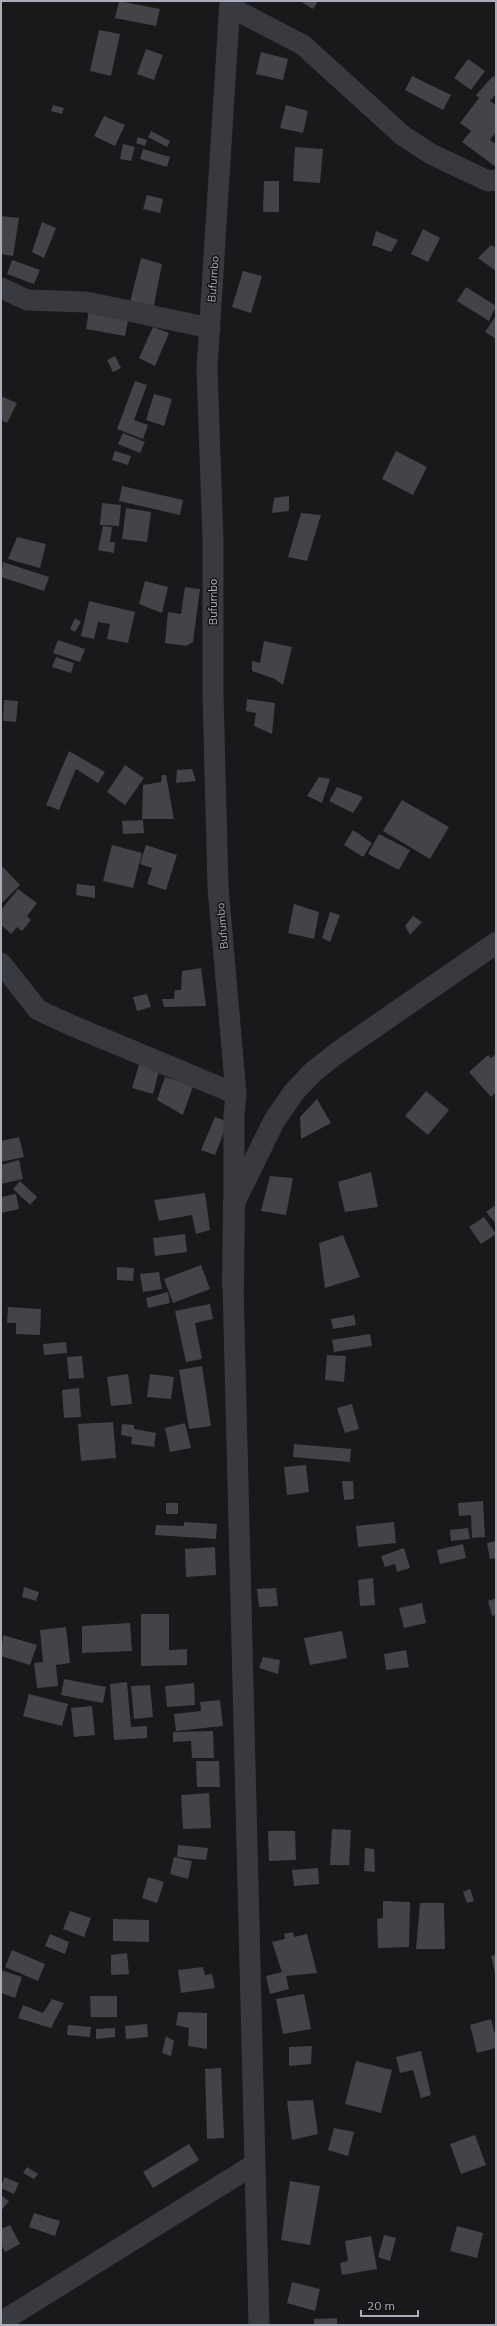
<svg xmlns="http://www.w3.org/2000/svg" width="497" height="2326" font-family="Mulish,sans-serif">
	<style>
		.building { fill: #434348 }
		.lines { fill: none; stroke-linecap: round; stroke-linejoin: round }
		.minor { stroke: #393a40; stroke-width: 21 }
		.tertiary { stroke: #393a40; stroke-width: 22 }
		.labels { text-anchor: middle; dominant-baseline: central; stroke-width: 3; stroke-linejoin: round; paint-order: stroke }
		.street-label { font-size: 11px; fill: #aaaebc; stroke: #141316 }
	</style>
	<rect width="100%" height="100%" fill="#19191b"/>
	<!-- building -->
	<path class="building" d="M119 1 160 9 156 26 115 18Z
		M300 1H318L313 9Z
		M99 30 120 34 111 76 90 71Z
		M146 49 163 55 154 80 137 74Z
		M261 52 288 59 283 80 256 74Z
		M468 59 485 71 471 90 454 78Z
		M412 76 451 95 443 110 405 90Z
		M493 76 496 78V94L490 101 496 105V132L490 140 496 144V167L462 142 471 131 460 123 479 98 476 95Z
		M53 105 64 108 62 114 51 111Z
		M286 105 308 111 303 133 280 128Z
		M104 116 125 125 115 146 94 136Z
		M151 131 170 141 167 147 148 137Z
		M138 137 147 140 145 146 136 143Z
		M123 144 135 147 131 161 120 159Z
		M295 147 323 149 320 183 293 181Z
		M143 149 170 157 167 167 140 159Z
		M264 181H279V212H263Z
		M147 195 163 199 160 213 143 209Z
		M1 216 19 218 13 256 1 254Z
		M42 222 56 228 44 258 32 252Z
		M423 229 440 238 428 262 411 254Z
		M376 231 398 240 391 252 372 245Z
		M491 245 496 248V271L478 258Z
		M141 258 162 264 153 310 130 302Z
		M12 260 40 270 34 284 7 274Z
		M243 271 262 276 251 313 232 307Z
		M466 287 496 306 489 321 457 301Z
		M89 309 129 316 125 336 86 329Z
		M495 317H496V339L485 332Z
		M153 327 169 333 155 366 139 358Z
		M115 356 121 368 113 372 107 360Z
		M135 381 147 385 134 420 148 425 143 439 117 429Z
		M154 394 172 399 164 426 146 420Z
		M1 396 17 403 7 423 1 420Z
		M123 433 145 442 140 453 118 444Z
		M115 451 131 456 128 465 112 460Z
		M396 451 427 467 413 495 382 479Z
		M122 486 183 500 180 515 119 501Z
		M289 496V511L272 513 274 498Z
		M102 503 121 505 119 526 100 525Z
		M126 508 151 512 147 542 122 539Z
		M301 513 321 515 307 561 288 557Z
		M103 526 112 527 110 542H115L114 553 98 550Z
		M17 537 46 544 40 568 8 559Z
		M3 562 49 577 44 591 1 577Z
		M145 581 168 587 162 613 139 604Z
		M185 587 200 589 193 642 186 646 165 643 168 612 181 614Z
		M89 601 135 612 128 643 107 639 110 624 98 622 94 639 81 636Z
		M75 618 81 622 75 632 70 629Z
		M58 640 85 649 80 662 53 653Z
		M264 641 292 647 283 685 275 679 252 671V661L260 663Z
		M56 657 74 663 71 673 52 667Z
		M247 699 275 703 272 734 254 726 256 713 246 711Z
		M4 700 18 701 16 722 3 721Z
		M69 751 105 772 98 783 76 769 59 810 46 805Z
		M125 765 144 778 125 805 107 792Z
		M192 769 196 781 176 783 177 770Z
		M162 775H166L174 819H142L143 785 161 782Z
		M319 777 330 779 322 803 307 796Z
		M337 787 363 797 353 813 329 801Z
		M402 800 449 827 430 859 383 831Z
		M143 820 144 833 123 834 122 821Z
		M353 830 372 843 363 857 344 845Z
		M379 834 410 850 399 870 368 854Z
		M112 845 142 853 133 888 103 881Z
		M146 845 177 855 166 890 147 884 152 868 140 864Z
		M1 865 20 885 1 904Z
		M77 884 95 886V898L76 895Z
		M18 889 37 903 27 916 31 920 22 931 17 927 11 934 1 925V910Z
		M294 904 319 912 314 939 288 933Z
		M330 912 340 915 330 942 322 938Z
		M413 916 422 922 410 935 405 926Z
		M201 968 206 1006 164 1007 162 999H174L175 990H181L182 971Z
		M147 994 151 1007 137 1011 133 997Z
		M496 1054V1092L491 1097 469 1072 488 1055 491 1058Z
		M141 1058 161 1063 153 1094 132 1088Z
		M165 1077 193 1086 183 1115 157 1100Z
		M426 1091 449 1110 428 1135 405 1116Z
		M317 1099 331 1123 301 1139 300 1117Z
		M215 1117 228 1122 215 1155 201 1150Z
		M19 1137 24 1157 1 1162V1141Z
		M19 1160 23 1179 1 1184V1165Z
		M371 1172 378 1207 345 1212 338 1182Z
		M270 1176 293 1178 286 1215 261 1211Z
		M20 1181 37 1197 30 1205 13 1189Z
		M205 1193 210 1230 196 1234 192 1215 159 1221 154 1200Z
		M16 1194 19 1209 1 1213V1197Z
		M494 1206 496 1208V1224L486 1212Z
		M484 1217 496 1234 481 1244 469 1227Z
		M185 1234 187 1252 155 1256 153 1238Z
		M343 1235 360 1277 325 1288 319 1243Z
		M201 1265 210 1289 173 1303 164 1279Z
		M117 1267 134 1268 133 1281 117 1280Z
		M159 1272 162 1289 143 1292 140 1274Z
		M168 1292 170 1303 148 1308 146 1298Z
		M210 1304 213 1319 195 1323 202 1359 186 1362 175 1311Z
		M8 1307 41 1309 40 1335 16 1334V1323H7Z
		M354 1315 356 1325 333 1329 331 1319Z
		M370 1334 372 1346 334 1352 332 1340Z
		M66 1342 67 1353 44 1355 43 1344Z
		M327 1355 346 1356 344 1382 325 1380Z
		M82 1356 84 1378 69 1379 67 1357Z
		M202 1366 211 1426 189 1429 179 1370Z
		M128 1374 132 1404 111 1406 107 1377Z
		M150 1374 174 1377 171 1399 147 1397Z
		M79 1388 81 1417 64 1418 62 1390Z
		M352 1404 359 1429 345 1433 337 1408Z
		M113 1422 116 1458 81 1461 78 1424Z
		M185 1423 191 1448 170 1452 165 1428Z
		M122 1424 134 1425V1429L156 1433 154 1447 131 1444 132 1437 121 1435Z
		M294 1444 351 1449 350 1462 293 1457Z
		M306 1465 309 1492 287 1495 284 1467Z
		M342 1481H353L354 1499 344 1500Z
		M483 1501 485 1537 472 1538 471 1515 459 1516 458 1503Z
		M166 1503H178V1514H166Z
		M184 1522 217 1524 216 1539 155 1535 156 1525 184 1526Z
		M394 1522 396 1543 358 1547 356 1526Z
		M468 1528 470 1539 451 1541 450 1530Z
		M496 1541V1558L490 1559 487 1543Z
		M463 1544 466 1558 440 1564 437 1550Z
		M215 1547 216 1575 186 1577 185 1549Z
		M404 1548 410 1568 397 1572 395 1564 385 1567 381 1556Z
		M373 1578 375 1605 360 1606 358 1580Z
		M24 1587 39 1592 36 1601 22 1597Z
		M276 1588 278 1606 259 1607 257 1589Z
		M496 1598V1615L492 1616 488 1601Z
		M422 1603 426 1623 404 1628 399 1608Z
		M141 1614H169V1650L187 1649V1665L141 1666Z
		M130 1623 132 1651 82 1653V1626Z
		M66 1627 70 1663 56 1665 58 1686 37 1688 34 1663 43 1662 40 1630Z
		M342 1631 347 1658 310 1665 304 1638Z
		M3 1635 37 1645 30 1665 1 1656Z
		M406 1650 409 1667 386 1670 384 1654Z
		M263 1657 280 1660 278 1674 259 1668Z
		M64 1679 106 1687 103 1703 61 1695Z
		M127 1682 131 1727 147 1726V1738L114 1740 110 1684Z
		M194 1683 195 1705 167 1707 165 1686Z
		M150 1685 153 1717 134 1719 131 1686Z
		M29 1694 68 1704 62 1726 23 1716Z
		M220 1700 223 1726 176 1731 174 1714 201 1711 200 1702Z
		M92 1706 95 1735 74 1737 71 1708Z
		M213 1731 214 1758H192L191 1741 173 1742V1732Z
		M196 1761H219L220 1787H197Z
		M209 1793 211 1828 183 1829 181 1795Z
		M332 1829 351 1830 349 1865H330Z
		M268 1831H295L296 1860 269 1861Z
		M178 1845 208 1848 206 1860 177 1857Z
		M365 1848 374 1849 375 1872 364 1871Z
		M174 1857 192 1861 188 1879 170 1874Z
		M318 1868 319 1884 294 1886 292 1870Z
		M148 1877 164 1882 157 1903 142 1898Z
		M470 1889 474 1901 467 1903 463 1892Z
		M383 1901 410 1902 409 1947 378 1948 377 1919 383 1918Z
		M420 1903H444L445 1949H416Z
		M70 1911 91 1918 84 1937 63 1929Z
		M113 1919 149 1920V1942L113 1941Z
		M293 1932 294 1937 307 1934 317 1973 286 1976 289 1989 270 1994 266 1976 282 1972 272 1942 285 1939 284 1934Z
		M50 1934 69 1942 65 1954 45 1946Z
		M12 1950 45 1964 38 1981 5 1967Z
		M127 1953 129 1974 111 1975V1955Z
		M496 1955V1973H495L491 1956Z
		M203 1967 205 1975 212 1974 215 1988 181 1993 178 1970Z
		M1 1970 22 1977 15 1998 1 1993Z
		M304 1994 311 2029 283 2034 276 1999Z
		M90 1996H117V2017H91Z
		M52 1999 64 2003 51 2028 18 2018 23 2005 43 2013Z
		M178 2012 207 2013V2049L188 2046 189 2028 176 2025Z
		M491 2019 496 2038V2048L477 2053 470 2025Z
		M147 2024 148 2037 126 2039 125 2026Z
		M68 2025 91 2027 90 2037 67 2035Z
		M115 2028V2037L96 2039V2029Z
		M166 2036 174 2041 171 2056 162 2053Z
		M312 2046 311 2064 289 2066V2047Z
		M421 2051 431 2095 421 2098 413 2070 400 2073 396 2057Z
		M356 2061 392 2070 381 2113 345 2104Z
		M221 2068 224 2138 207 2139 205 2069Z
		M313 2100 318 2134 292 2140 287 2101Z
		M334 2128 354 2132 348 2156 328 2150Z
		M475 2135 486 2165 461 2174 450 2144Z
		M189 2144 199 2160 153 2188 143 2172Z
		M27 2167 38 2174 34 2179 23 2173Z
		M4 2177 19 2183 14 2194 1 2188Z
		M290 2181 320 2186 310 2245 281 2240Z
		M1 2195 9 2201 1 2211Z
		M34 2213 60 2221 55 2236 29 2227Z
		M10 2225 20 2244 5 2252 1 2244V2229Z
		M457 2226 483 2233 477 2258 450 2251Z
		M384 2235 396 2238 390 2261 378 2257Z
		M371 2236 377 2269 342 2275 340 2263 348 2261 345 2241Z
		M292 2282 320 2289 315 2311 287 2303Z
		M337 2318V2325H314V2319Z"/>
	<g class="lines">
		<!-- minor -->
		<path class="minor" d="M230 1 207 369 213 540V695L218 887 236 1094 234 1115V1203
			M230 7 303 45 402 135 431 154 488 181 496 180
			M1 288 27 300 86 302 210 328
			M1 963 38 1010 73 1026 236 1094
			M233 1284 259 2325
			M1 2322 255 2164"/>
		<!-- tertiary -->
		<path class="tertiary" d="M233 1284 234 1203 274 1121 294 1092 313 1072 337 1053 496 943"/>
	</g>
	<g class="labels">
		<!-- street labels -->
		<g class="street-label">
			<text transform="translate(213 279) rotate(-86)">Bufumbo</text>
			<text transform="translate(213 602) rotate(-90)">Bufumbo</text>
			<text transform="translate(222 926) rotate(-95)">Bufumbo</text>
		</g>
	</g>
	<!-- border -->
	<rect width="497" height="2326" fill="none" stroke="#aaaebc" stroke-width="4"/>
	<!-- scale -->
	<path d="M361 2310v6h57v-6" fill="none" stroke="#aaaebc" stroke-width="2"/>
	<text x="367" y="2310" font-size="12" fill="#aaaebc" stroke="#141316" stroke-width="3" paint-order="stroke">20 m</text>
</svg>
